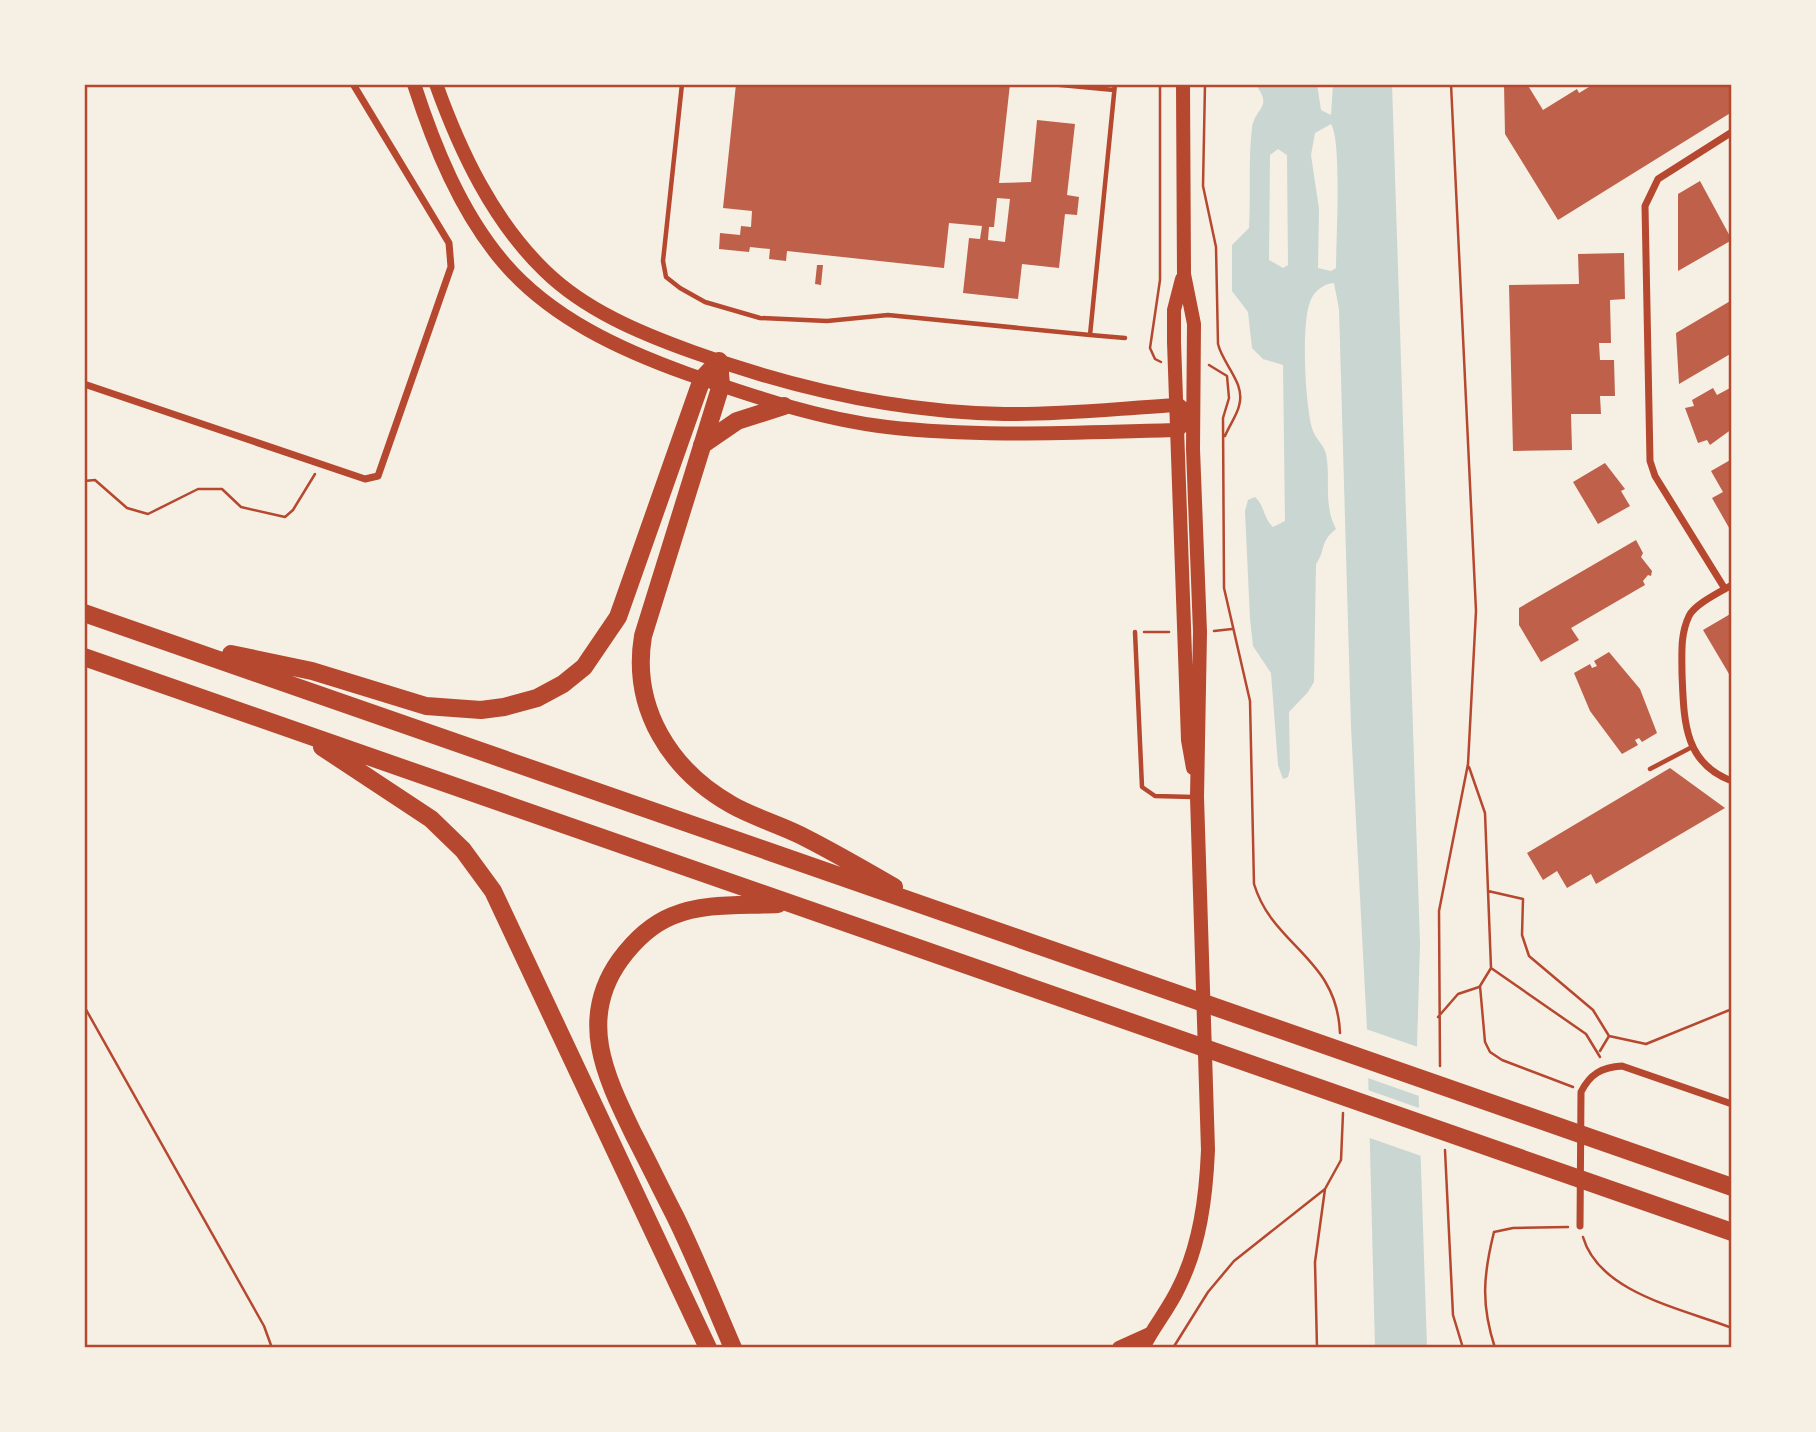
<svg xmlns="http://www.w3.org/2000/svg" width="1816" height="1432" font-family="Montserrat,sans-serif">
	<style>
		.water { fill: #c9d6d2; fill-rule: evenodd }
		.pier { fill: #f6efe4 }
		.building { fill: #bf614a; fill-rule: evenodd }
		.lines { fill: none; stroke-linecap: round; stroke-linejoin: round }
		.path { stroke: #b5482f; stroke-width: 2.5 }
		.service { stroke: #b5482f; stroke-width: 4.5 }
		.minor { stroke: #b5482f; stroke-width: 7 }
		.secondary { stroke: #b5482f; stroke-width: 14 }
		.motorway { stroke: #b5482f; stroke-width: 18 }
		.neatline { fill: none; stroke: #b5482f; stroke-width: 2.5 }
	</style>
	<rect width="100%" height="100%" fill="#f6efe4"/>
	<!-- water -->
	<path class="water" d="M1255 84H1317L1321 110 1331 115 1333 84H1392L1420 944 1417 1047 1427 1348H1375L1367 1029 1351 727 1339 309 1334 283C1324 283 1313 292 1310 302 1301 323 1305 408 1313 431 1316 439 1324 445 1326 454 1331 479 1323 505 1336 529 1319 542 1326 551 1316 564L1314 682 1308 692 1289 712 1290 769 1288 777 1283 779 1278 765 1271 673 1253 646 1250 619 1245 511 1248 500 1255 497C1265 506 1263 518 1273 527L1285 521 1283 365 1263 359 1252 348 1248 312 1232 291V245L1249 228C1251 195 1248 161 1252 128 1255 107 1274 108 1255 84ZM1331 124C1342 141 1336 243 1336 268L1331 271 1318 268 1319 209 1311 155 1315 133ZM1278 149 1287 155 1288 265 1283 268 1269 260 1270 155Z"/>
	<!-- pier -->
	<path class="pier" d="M1363 1028 1421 1048 1422 1097 1365 1077Z
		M1365 1089 1422 1109 1424 1157 1367 1137Z"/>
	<!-- building -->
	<path class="building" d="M736 84H1010L999 183 1031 182 1037 120 1075 124 1067 195 1079 197 1077 215 1065 214 1059 268 1022 264 1018 299 963 293 969 238 980 239 982 226 949 223 944 268 787 251 786 261 769 259 770 249 750 247 749 252 719 249 720 233 740 235 741 226 751 227 752 211 723 208ZM997 198 1010 199 1005 242 988 240 989 227H994Z
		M1504 84H1527L1543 110 1577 89 1579 93 1594 84H1732V112L1558 220 1505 134Z
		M1700 181 1732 240 1678 271V194Z
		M1624 253 1625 299 1610 300 1611 343H1599L1600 360H1614L1615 396H1600L1601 414H1571L1572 450 1513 451 1509 285 1579 284 1578 254Z
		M817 265H823L821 285 815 284Z
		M1732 300V353L1679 384 1676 333Z
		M1713 388 1717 395 1730 388 1732 392V429L1710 445 1707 440 1698 443 1685 408 1694 406 1692 400Z
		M1732 459V533L1712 498 1723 492 1711 471Z
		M1605 463 1625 489 1621 491 1630 506 1598 524 1573 482Z
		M1636 540 1643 553 1641 557 1652 571 1651 576 1648 575 1643 581 1645 585 1571 628 1579 640 1541 662 1519 625V608Z
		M1732 613V679L1703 630Z
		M1609 652 1640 689 1657 733 1642 742 1639 738 1635 740 1638 745 1622 754 1590 711 1574 673 1590 664 1592 668 1597 666 1594 661Z
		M1670 768 1725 808 1596 884 1591 874 1567 888 1557 871 1543 880 1527 853Z"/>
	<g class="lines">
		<!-- path -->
		<path class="path" d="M1160 84V280L1150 348 1155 359 1161 362
			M1205 84 1203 186 1216 247 1218 344C1223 365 1246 383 1239 406 1237 415 1229 426 1225 436
			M1209 365 1227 376 1229 398 1223 418 1224 588 1250 701 1254 884C1273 947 1337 957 1340 1033
			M84 481 95 480 127 508 148 514 198 489H222L241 507 285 517 293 510 315 474
			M1214 631 1232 629
			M1144 632H1169
			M1469 767 1485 813 1491 968 1586 1034 1600 1057
			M1488 891 1523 899 1522 935 1529 956 1593 1010 1609 1036 1646 1044 1732 1009
			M1491 968 1480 986 1485 1042 1490 1052 1502 1060 1573 1087
			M84 1006 264 1326 272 1348
			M1438 1017 1458 994 1479 987
			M1600 1051 1609 1036
			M1440 1066 1439 911 1468 764 1476 611 1451 84
			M1445 1150 1453 1315 1463 1348
			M1583 1237C1599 1293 1683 1309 1732 1328
			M1173 1348 1208 1292 1234 1261 1325 1189 1341 1160 1343 1113
			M1317 1348 1315 1262 1325 1189
			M1495 1348C1481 1305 1483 1276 1494 1232L1513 1228 1568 1227"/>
		<!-- service -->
		<path class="service" d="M682 84 663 261 666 277 680 288 705 302 760 318 827 321 888 315 1090 335 1115 84
			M1050 84 1114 90
			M1090 335 1125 338
			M1135 632 1142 787 1155 796 1193 797
			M1650 769 1692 747"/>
		<!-- minor -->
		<path class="minor" d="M84 384 365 479 378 476 451 267 449 243 353 84
			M1732 585C1720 592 1695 604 1689 616 1680 635 1682 654 1682 674 1684 719 1683 763 1732 781
			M1725 589 1655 476 1650 461 1645 206 1658 179 1732 132
			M1580 1226 1581 1092C1590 1074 1602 1067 1622 1066L1732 1104"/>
		<!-- secondary -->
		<path class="secondary" d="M414 84C434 146 461 213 504 263 551 318 621 350 688 374 752 396 819 419 887 427 984 438 1081 432 1178 430L1192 416
			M436 84C460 151 493 221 545 271 585 310 640 333 693 352 792 388 898 412 1004 414 1062 415 1121 408 1179 405L1192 416
			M1182 279 1174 310V342L1188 740 1193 768
			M1119 1348 1150 1334
			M1143 1348C1153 1327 1169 1309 1179 1287 1200 1245 1206 1197 1208 1150L1197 797 1200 632 1193 449 1194 324 1184 274 1183 84"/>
		<!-- motorway -->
		<path class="motorway" d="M719 361 721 385 643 636C631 708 670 770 732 805 753 817 778 824 800 835 832 851 863 869 894 887
			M702 445 737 421 784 406
			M84 613 1732 1187
			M231 654 312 671 426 706 481 710 504 707 537 698 563 684 584 667 618 617 702 379 719 361
			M84 657 1732 1232
			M322 747 431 819 463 850 493 891 708 1348
			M733 1348C714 1304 696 1259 675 1216 661 1189 648 1162 634 1135 606 1077 577 1020 620 960 634 941 650 925 672 916 705 902 743 906 778 904"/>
	</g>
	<!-- border -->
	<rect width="1816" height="1432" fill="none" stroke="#f6efe4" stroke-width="172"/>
	<rect x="86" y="86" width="1644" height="1260" class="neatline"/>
</svg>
